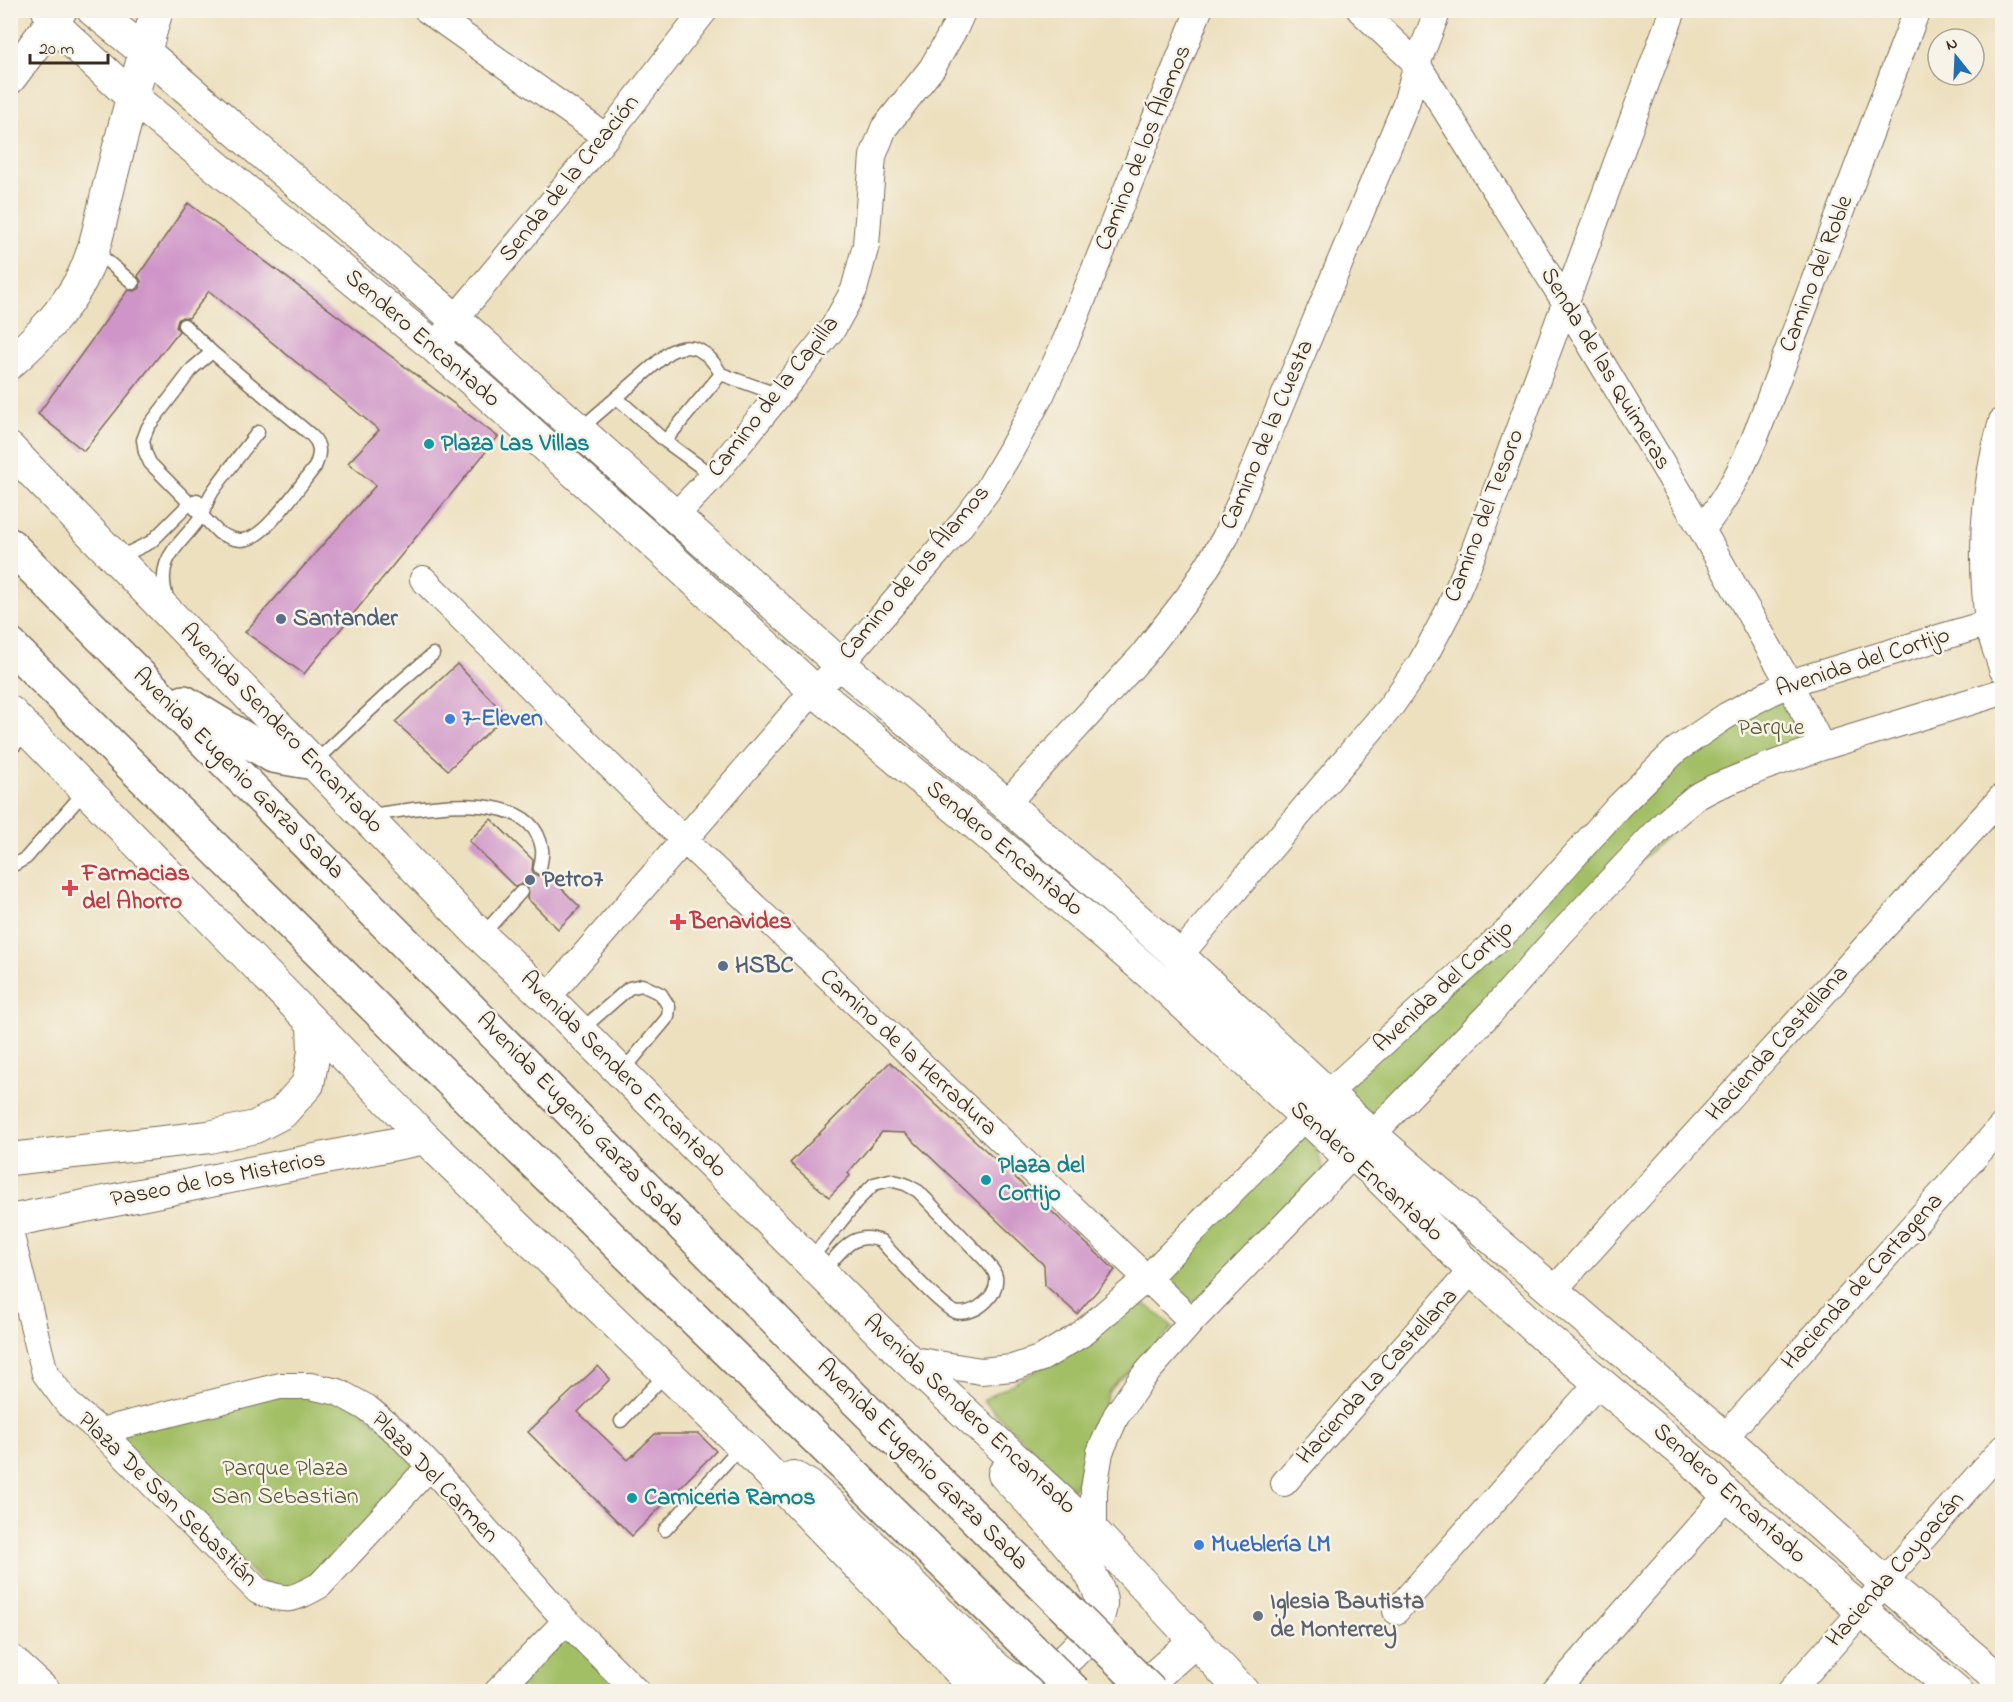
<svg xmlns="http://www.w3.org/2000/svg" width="2013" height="1702" font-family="'Indie Flower',sans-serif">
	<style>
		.green { fill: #a3bf66; stroke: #6f7442; stroke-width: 1.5 }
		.building { fill: #cf94c8 }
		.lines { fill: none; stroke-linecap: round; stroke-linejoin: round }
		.service-casing { stroke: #796a56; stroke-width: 15 }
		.minor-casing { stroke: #796a56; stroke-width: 28 }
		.tertiary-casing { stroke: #796a56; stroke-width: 34 }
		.trunk-casing { stroke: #796a56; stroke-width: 36 }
		.service { stroke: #fff; stroke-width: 12 }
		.minor { stroke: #fff; stroke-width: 26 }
		.tertiary { stroke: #fff; stroke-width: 32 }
		.trunk { stroke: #fff; stroke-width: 33 }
		.trunk-bridge-casing { stroke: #796a56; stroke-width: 36; stroke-linecap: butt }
		.trunk-bridge { stroke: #fff; stroke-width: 33 }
		.culture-dot { fill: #0f9aa8; stroke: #f7f3e8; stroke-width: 2 }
		.service-dot { fill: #5c6f8a; stroke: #f7f3e8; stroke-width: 2 }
		.shop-dot { fill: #3f7fe0; stroke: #f7f3e8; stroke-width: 2 }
		.health-dot { fill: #e0444e; stroke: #f7f3e8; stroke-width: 2 }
		.worship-dot { fill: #6b7280; stroke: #f7f3e8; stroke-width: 2 }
		.labels { text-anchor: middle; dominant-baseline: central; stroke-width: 5; stroke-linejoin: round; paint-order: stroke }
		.street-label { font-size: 24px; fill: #3b2a1e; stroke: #f7f3e8 }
		.culture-label { font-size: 24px; font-weight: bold; fill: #0d838f; stroke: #f7f3e8; text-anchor: start }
		.service-label { font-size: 24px; font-weight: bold; fill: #4e5e75; stroke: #f7f3e8; text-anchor: start }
		.shop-label { font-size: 24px; font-weight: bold; fill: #366cbe; stroke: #f7f3e8; text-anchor: start }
		.park-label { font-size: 24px; fill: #5a5734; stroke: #f7f3e8 }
		.health-label { font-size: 24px; font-weight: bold; fill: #be3a42; stroke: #f7f3e8; text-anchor: start }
		.worship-label { font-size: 24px; font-weight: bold; fill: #5b616d; stroke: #f7f3e8; text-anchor: start }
	</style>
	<rect width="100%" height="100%" fill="#f7f3e8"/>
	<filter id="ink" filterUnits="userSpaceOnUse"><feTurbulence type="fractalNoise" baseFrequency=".0167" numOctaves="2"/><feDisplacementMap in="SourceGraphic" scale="12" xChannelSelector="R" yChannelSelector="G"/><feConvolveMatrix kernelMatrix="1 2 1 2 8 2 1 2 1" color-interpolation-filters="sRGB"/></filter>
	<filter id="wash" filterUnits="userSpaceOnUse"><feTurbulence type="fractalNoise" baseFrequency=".008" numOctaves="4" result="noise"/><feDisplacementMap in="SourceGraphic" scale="24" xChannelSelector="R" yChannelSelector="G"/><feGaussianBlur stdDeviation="1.35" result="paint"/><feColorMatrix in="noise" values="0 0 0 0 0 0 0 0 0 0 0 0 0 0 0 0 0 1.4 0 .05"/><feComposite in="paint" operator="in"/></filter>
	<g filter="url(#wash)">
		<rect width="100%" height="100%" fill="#ede0bf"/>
		<!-- green -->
		<path class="green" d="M1781 696 1798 713 1806 735 1792 747 1738 767 1378 1116 1366 1111 1344 1090 1679 760Z
			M1308 1127 1325 1173 1193 1304 1159 1276Z
			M1137 1297 1173 1327 1109 1391 1073 1491 983 1400 1045 1366Z
			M280 1386 338 1392 430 1466 320 1585 281 1599 100 1431Z
			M566 1621 637 1692H497Z"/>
		<g id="blocks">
			<!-- building -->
			<path class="building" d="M188 203 498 437 304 674 245 632 376 485 348 463 379 430 209 291 189 318 182 317 178 320 176 327 179 331 84 451 38 414 128 290 135 291 140 288 141 281 138 276Z
				M457 664 506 715 448 770 395 722Z
				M491 819 533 860 532 870 534 874 539 876 546 873 580 907 558 929 527 898 529 893 527 886 522 884 515 887 469 841Z
				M890 1062 1115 1270 1077 1314 1045 1285 1044 1265 905 1133 882 1132 848 1173 850 1176 829 1197 790 1163Z
				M598 1366 610 1379 578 1412 628 1460 655 1434H699L716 1451 632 1536 528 1432Z"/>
		</g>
	</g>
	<g filter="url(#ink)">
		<use href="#blocks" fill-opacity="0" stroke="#796a56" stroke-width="1.5"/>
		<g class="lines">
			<!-- service casing -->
			<g class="service-casing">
				<path id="service" d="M94 250 133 283
					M184 325 212 352
					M212 352 311 435C322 445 320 455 315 467 301 484 267 535 247 539 237 542 228 537 219 533L150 463 145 452 143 440 148 427 193 368Z
					M721 374 779 395
					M617 398 665 441 713 476
					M579 430 668 353C692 339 709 352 721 374L665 441
					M117 555 120 557 151 542 190 503 197 500
					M168 601C153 556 181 547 201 516 206 508 208 498 213 491 227 471 243 451 258 432
					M10 749 30 732
					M315 762 399 683 433 654
					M369 815C414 810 532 783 542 849 543 855 541 862 540 868
					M10 867 26 858 86 790
					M482 935 521 892
					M581 1030 629 988 642 985 661 994 669 1007 668 1017 622 1072
					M809 1261 860 1198 874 1184 890 1180 905 1184 918 1191 986 1261C990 1266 995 1271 996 1277 999 1296 974 1317 955 1312 942 1308 893 1254 881 1241 852 1229 840 1254 822 1272
					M621 1421 666 1374
					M665 1530 741 1446"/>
			</g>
			<!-- minor casing -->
			<g class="minor-casing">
				<path id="minor" d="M427 10 606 137
					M1360 10 1417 64 1565 302 1702 530 1789 683 1822 747
					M435 347 455 319 606 137 705 10
					M2002 421C1984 485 1980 555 1988 621 1990 637 1998 654 2002 669
					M675 516 713 476 833 328 854 290 866 245 873 156 884 128 932 68 956 26 963 10
					M1702 530C1725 499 1739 475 1754 440L1917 10
					M423 579 684 840 1192 1321
					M1006 804 1142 656 1189 596 1225 538 1406 104 1417 64 1438 10
					M1179 956 1391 706 1421 663 1449 610 1474 551 1673 10
					M547 998 814 690 831 675 957 530 987 491 1011 450 1041 395 1067 338 1199 10
					M10 1232 45 1373 68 1404 100 1431 258 1591C288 1602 291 1601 320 1585L430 1466
					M1553 1291 2002 797
					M907 1359 981 1371 1012 1368 1042 1358 1080 1335 1147 1278 1328 1093 1510 928 1618 807 1676 750 1726 716 1789 683 2002 619
					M100 1431 280 1386H310L338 1392 367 1408 398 1433 430 1466 566 1621 637 1692
					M1724 1438 2002 1126
					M1284 1483 1472 1270
					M1094 1532V1489L1100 1452 1116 1416 1143 1377 1192 1321 1491 1012 1562 932 1665 823 1696 797 1715 787 1765 767 1822 747 2002 692
					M1396 1611 1600 1381
					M497 1692 566 1621
					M1554 1692 1727 1495
					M1790 1692 1862 1611 1884 1582 2002 1449"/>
			</g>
			<!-- tertiary casing -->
			<g class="tertiary-casing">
				<path id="tertiary" d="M48 10 52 23 131 96 435 347 652 541 814 690 984 831 1160 982 1344 1152 1353 1154 1374 1172 1472 1270 1545 1337 1693 1461 1727 1495 1957 1692
					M93 10 145 52 455 319 839 663 1006 804 1179 956 1373 1136 1724 1438 1884 1582 2002 1682
					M10 78 61 10
					M10 363C38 338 63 313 81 280 97 250 103 207 112 174 126 119 141 65 157 10
					M10 449 481 936 547 998 907 1359 1094 1532 1243 1692
					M10 712 425 1138 753 1456 980 1692
					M10 1159 209 1137 255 1127 282 1113 308 1084 314 1052 313 1025
					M10 1221 425 1138
					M1004 1474C1028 1501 1103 1571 1101 1604 1099 1637 1050 1675 1024 1692
					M793 1477 809 1486 831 1505 995 1667C1009 1678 1017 1684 1035 1684
					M10 1660 45 1692
					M1137 1692 1195 1641"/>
			</g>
			<!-- trunk casing -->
			<g class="trunk-casing">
				<path id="trunk" d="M10 545 435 973 790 1335
					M10 645 391 1023 755 1378
					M184 702 273 756 314 763"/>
			</g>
			<!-- service -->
			<use href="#service" class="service"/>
			<!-- minor -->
			<use href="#minor" class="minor"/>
			<!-- tertiary -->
			<use href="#tertiary" class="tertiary"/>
			<!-- trunk -->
			<use href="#trunk" class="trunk"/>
			<!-- trunk-bridge casing -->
			<g class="trunk-bridge-casing">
				<path id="trunk-bridge" d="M790 1335 1151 1692
					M755 1378 1075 1692"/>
			</g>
			<!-- trunk-bridge -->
			<use href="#trunk-bridge" class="trunk-bridge"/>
		</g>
	</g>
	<!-- markers -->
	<g class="culture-dot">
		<circle cx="429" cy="444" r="6"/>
		<circle cx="986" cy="1180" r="6"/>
		<circle cx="632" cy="1498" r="6"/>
	</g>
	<g class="service-dot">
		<circle cx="281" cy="619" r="6"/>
		<circle cx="530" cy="880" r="6"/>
		<circle cx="723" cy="966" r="6"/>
	</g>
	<g class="shop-dot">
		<circle cx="450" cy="719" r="6"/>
		<circle cx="1199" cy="1545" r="6"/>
	</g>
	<g class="health-dot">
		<path d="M67 879h6v6h6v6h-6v6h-6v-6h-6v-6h6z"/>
		<path d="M675 913h6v6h6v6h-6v6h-6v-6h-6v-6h6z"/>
	</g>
	<circle class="worship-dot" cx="1258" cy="1616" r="6"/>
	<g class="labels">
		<!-- street labels -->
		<g class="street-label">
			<text transform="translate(1144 148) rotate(-68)">Camino de los Álamos</text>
			<text transform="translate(570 179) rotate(-51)">Senda de la Creación</text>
			<text transform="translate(1817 274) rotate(-69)">Camino del Roble</text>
			<text transform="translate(422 339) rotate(41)">Sendero Encantado</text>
			<text transform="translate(1605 369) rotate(59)">Senda de las Quimeras</text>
			<text transform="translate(774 397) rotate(-52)">Camino de la Capilla</text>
			<text transform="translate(1268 435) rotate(-67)">Camino de la Cuesta</text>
			<text transform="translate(1485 516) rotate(-69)">Camino del Tesoro</text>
			<text transform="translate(915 573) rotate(-50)">Camino de los Álamos</text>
			<text transform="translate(1863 663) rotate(-18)">Avenida del Cortijo</text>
			<text transform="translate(281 729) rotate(46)">Avenida Sendero Encantado</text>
			<text transform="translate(238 774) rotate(45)">Avenida Eugenio Garza Sada</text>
			<text transform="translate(1004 849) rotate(40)">Sendero Encantado</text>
			<text transform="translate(1444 987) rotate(-43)">Avenida del Cortijo</text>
			<text transform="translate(1778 1044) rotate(-48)">Hacienda Castellana</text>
			<text transform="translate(908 1053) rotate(43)">Camino de la Herradura</text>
			<text transform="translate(623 1075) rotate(45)">Avenida Sendero Encantado</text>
			<text transform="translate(580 1120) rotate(46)">Avenida Eugenio Garza Sada</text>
			<text transform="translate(1366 1172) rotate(42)">Sendero Encantado</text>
			<text transform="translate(218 1180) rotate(-11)">Paseo de los Misterios</text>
			<text transform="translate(1863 1282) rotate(-48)">Hacienda de Cartagena</text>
			<text transform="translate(1378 1377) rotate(-48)">Hacienda La Castellana</text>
			<text transform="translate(969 1415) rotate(43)">Avenida Sendero Encantado</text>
			<text transform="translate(922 1465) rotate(45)">Avenida Eugenio Garza Sada</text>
			<text transform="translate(434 1478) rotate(46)">Plaza Del Carmen</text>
			<text transform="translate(1729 1494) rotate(42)">Sendero Encantado</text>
			<text transform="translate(167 1500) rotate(44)">Plaza De San Sebastián</text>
			<text transform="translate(1896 1570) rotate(-49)">Hacienda Coyoacán</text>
		</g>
		<!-- culture labels -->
		<g class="culture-label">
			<text x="441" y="444">Plaza Las Villas</text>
			<text x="998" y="1166">Plaza del<tspan x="998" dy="28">Cortijo</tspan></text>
			<text x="644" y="1498">Carniceria Ramos</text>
		</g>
		<!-- service labels -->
		<g class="service-label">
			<text x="293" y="619">Santander</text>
			<text x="542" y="880">Petro7</text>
			<text x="735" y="966">HSBC</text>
		</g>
		<!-- shop labels -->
		<g class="shop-label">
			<text x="462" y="719">7-Eleven</text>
			<text x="1211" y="1545">Mueblería LM</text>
		</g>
		<!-- park labels -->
		<g class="park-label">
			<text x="1771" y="728">Parque</text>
			<text x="285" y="1469">Parque Plaza<tspan x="285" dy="28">San Sebastian</tspan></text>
		</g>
		<!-- health labels -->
		<g class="health-label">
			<text x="82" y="874">Farmacias<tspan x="82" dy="28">del Ahorro</tspan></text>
			<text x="690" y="922">Benavides</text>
		</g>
		<!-- worship labels -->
		<g class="worship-label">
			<text x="1270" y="1602">Iglesia Bautista<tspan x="1270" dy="28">de Monterrey</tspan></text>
		</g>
	</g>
	<!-- margin -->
	<rect width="2013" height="1702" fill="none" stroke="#f7f3e8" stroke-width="36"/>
	<!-- north arrow -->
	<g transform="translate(1956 57) rotate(342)"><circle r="28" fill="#f7f3e8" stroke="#aca397" stroke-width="1.5"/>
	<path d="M0-4.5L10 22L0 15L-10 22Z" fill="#1f6fb2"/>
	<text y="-9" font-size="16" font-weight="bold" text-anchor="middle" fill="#3b2a1e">N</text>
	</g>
	<!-- scale -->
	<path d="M30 54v9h78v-9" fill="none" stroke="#3b2a1e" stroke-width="3"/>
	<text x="39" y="54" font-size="18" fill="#3b2a1e" stroke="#f7f3e8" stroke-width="4.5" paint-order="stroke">20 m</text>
</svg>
